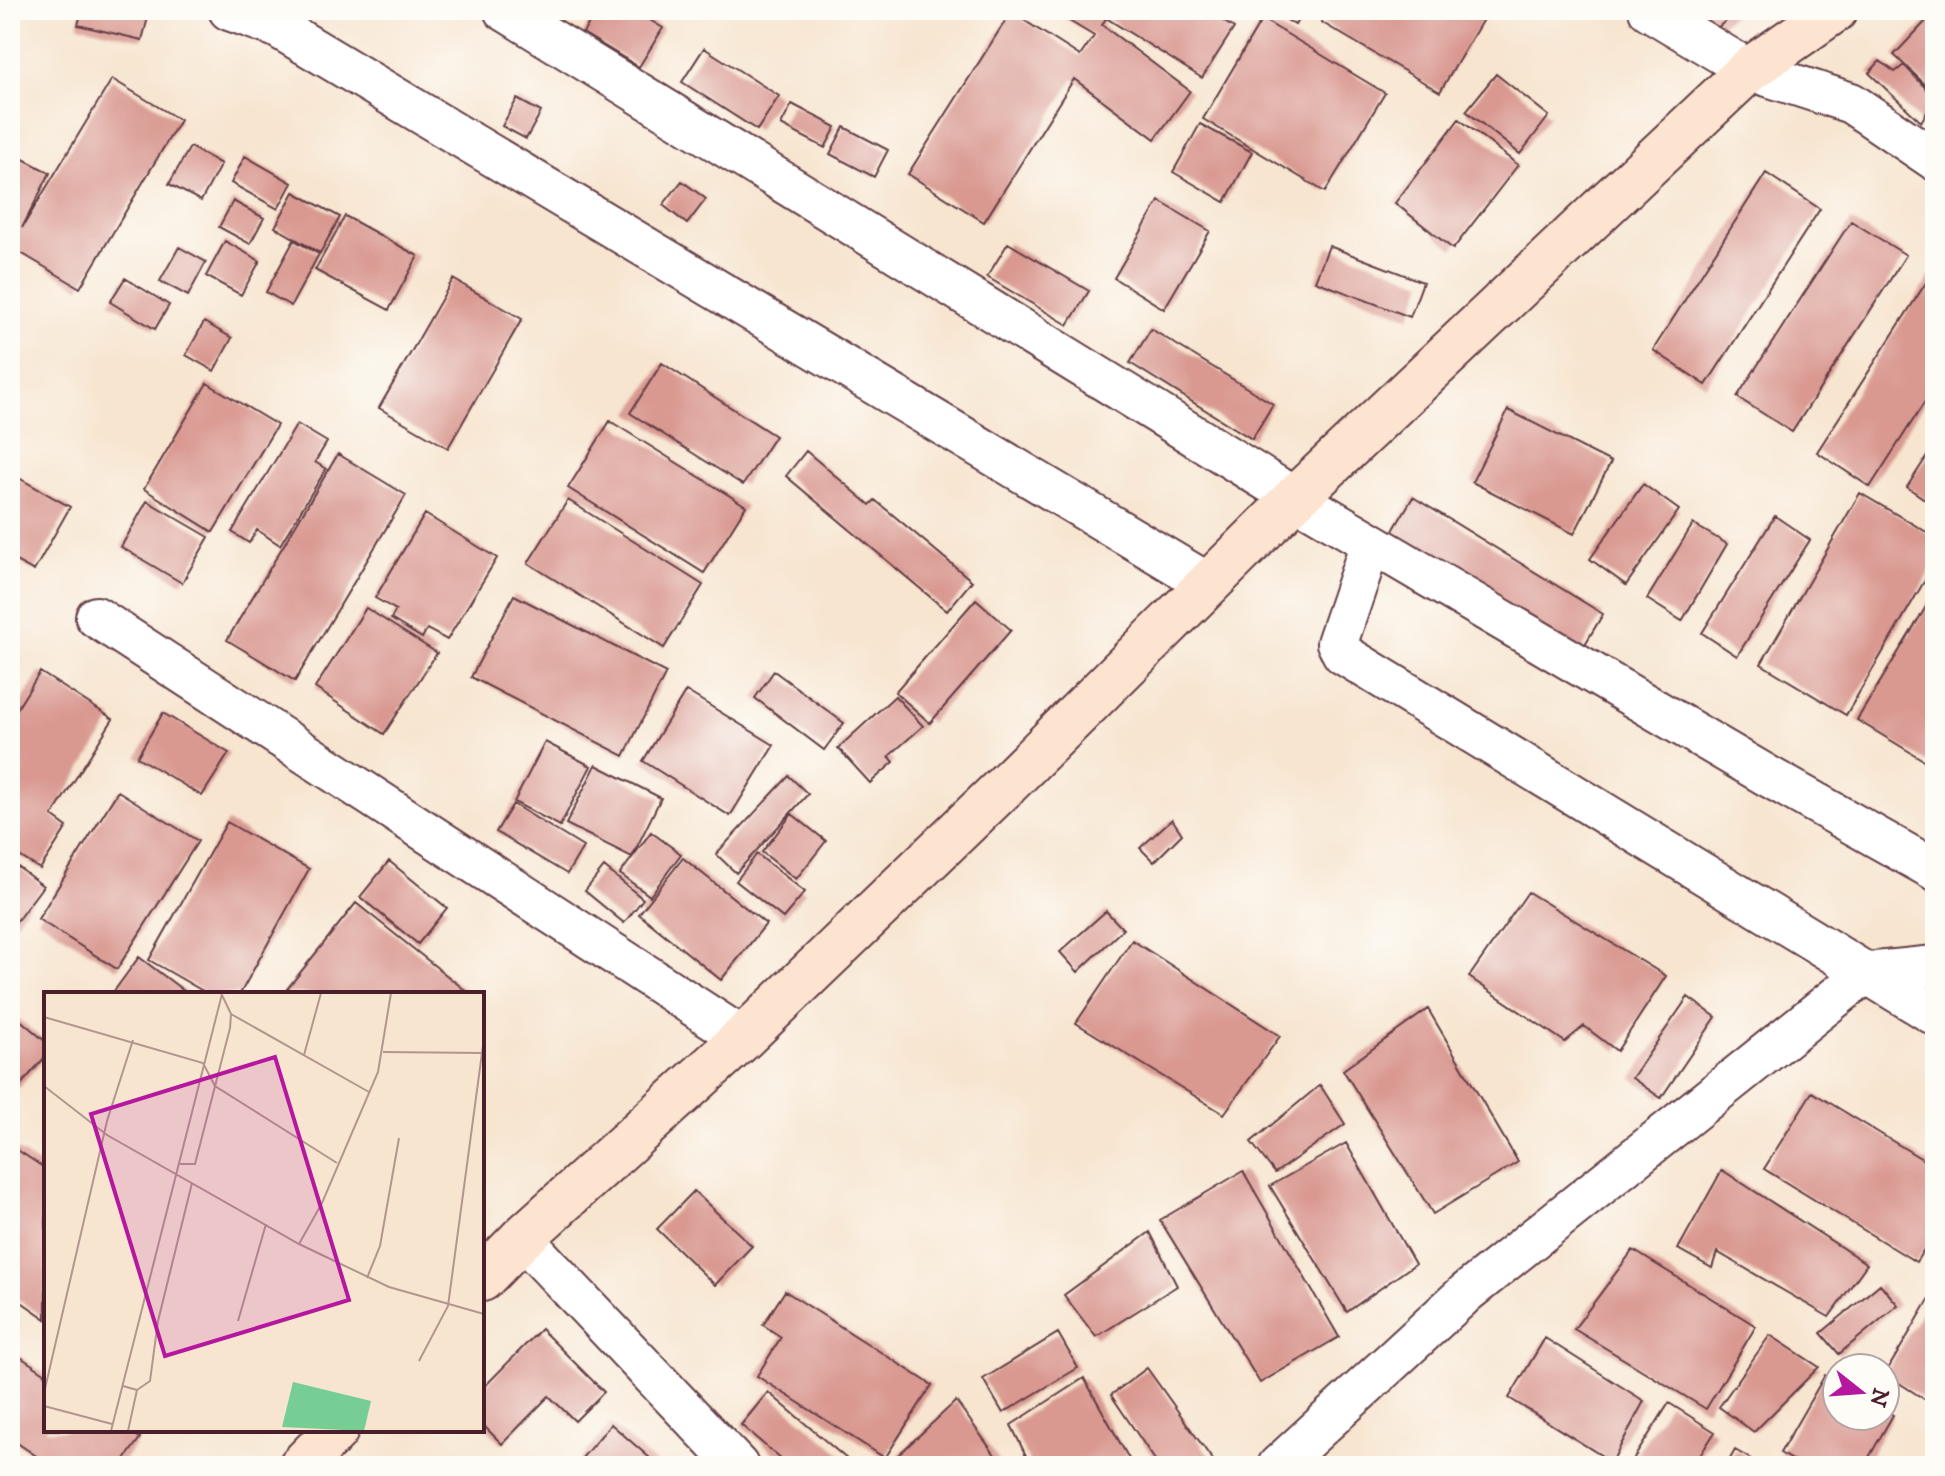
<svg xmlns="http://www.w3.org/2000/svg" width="1945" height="1476" font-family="'IM FELL DW Pica',serif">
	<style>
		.building { fill: #d99991 }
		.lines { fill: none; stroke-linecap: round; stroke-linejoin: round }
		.street-casing { stroke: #643d44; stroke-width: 44 }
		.secondary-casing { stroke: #643d44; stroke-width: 48 }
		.street { stroke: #fff; stroke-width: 40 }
		.secondary { stroke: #fde4d1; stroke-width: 44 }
		.inset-road { fill: none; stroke: #b2968e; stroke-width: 2 }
		.view { fill: #b5179e; fill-opacity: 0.15; stroke: #b5179e; stroke-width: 4 }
		.inset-edge { fill: none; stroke: #4a1f2b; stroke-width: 4 }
	</style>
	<rect width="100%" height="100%" fill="#fdfcf7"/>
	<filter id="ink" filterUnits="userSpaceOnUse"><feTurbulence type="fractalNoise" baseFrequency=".0125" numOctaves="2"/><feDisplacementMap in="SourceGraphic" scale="16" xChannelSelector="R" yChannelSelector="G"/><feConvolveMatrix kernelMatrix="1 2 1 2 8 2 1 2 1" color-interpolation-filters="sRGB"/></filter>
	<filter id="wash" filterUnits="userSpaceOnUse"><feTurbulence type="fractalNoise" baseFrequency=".006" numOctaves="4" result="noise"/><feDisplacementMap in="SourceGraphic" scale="32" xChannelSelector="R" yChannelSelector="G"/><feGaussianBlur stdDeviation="1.8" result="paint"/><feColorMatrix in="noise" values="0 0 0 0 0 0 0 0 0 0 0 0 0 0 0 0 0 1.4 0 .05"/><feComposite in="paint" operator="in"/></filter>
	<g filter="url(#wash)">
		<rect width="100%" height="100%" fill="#f7e5d0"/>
		<g id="blocks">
			<!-- building -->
			<path class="building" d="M82 10H150L142 40 78 25Z
				M597 10H633L663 28 639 67 583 33Z
				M1051 10H1206L1234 28 1202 78 1106 18 1102 25 1190 91 1155 139 1074 79 984 222 908 174 1011 12 1080 56 1094 36Z
				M1271 10H1304L1295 25Z
				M1328 10H1474L1485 16 1440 92 1321 22Z
				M1693 10H1739L1717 28Z
				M1262 19 1385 93 1325 192 1203 119Z
				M1927 20 1935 27V94L1894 55Z
				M704 48 779 96 757 130 682 82Z
				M1880 61 1895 72 1904 65 1935 98 1921 122 1869 73Z
				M1496 74 1549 116 1520 154 1466 111Z
				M112 79 180 120 80 288 11 247 18 235 10 231V152L50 173 22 228Z
				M517 99 541 112 526 139 502 126Z
				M792 104 836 127 825 148 781 125Z
				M1459 119 1518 165 1453 249 1395 203Z
				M1200 124 1252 152 1225 202 1173 172Z
				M844 127 888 150 874 177 830 154Z
				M190 147 221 164 201 201 169 184Z
				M245 156 292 183 278 209 231 183Z
				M1766 173 1820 209 1706 385 1653 350Z
				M682 181 706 199 687 224 663 205Z
				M294 192 340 217 320 253 275 227Z
				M233 201 264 218 250 244 219 227Z
				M1159 201 1210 231 1164 309 1114 278Z
				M345 216 418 256 389 310 315 270Z
				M1851 221 1906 255 1792 432 1737 397Z
				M294 240 319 254 291 306 266 292Z
				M225 241 260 261 241 295 206 276Z
				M1008 243 1089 291 1068 325 987 277Z
				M1329 246 1423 282 1410 317 1315 281Z
				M179 247 206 262 188 296 160 281Z
				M1931 275 1935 278V386L1870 487 1817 452Z
				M125 278 169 305 155 329 110 302Z
				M453 279 522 319 448 448 379 408Z
				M204 322 232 338 214 371 186 355Z
				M1151 329 1273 404 1252 439 1130 363Z
				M662 363 775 436 743 485 630 413Z
				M207 383 277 425 213 532 144 489Z
				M1508 410 1611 462 1574 534 1472 482Z
				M610 421 746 506 704 573 568 488Z
				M297 424 327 442 315 462 326 469 280 545 257 530 249 543 232 532Z
				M1935 444V506L1907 487Z
				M806 451 870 505 875 500 972 581 947 611 786 476Z
				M338 454 406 495 295 681 227 640Z
				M10 473 70 507 34 571 10 558Z
				M1643 484 1679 510 1626 585 1590 559Z
				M1860 493 1935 537V563L1846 715 1761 664Z
				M1413 497 1603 614 1578 656 1388 539Z
				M568 500 703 585 664 648 528 563Z
				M147 501 209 537 182 583 121 547Z
				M425 514 497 558 447 640 427 629 422 638 391 619 396 610 375 598Z
				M1775 516 1810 540 1737 656 1702 633Z
				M1693 524 1727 544 1682 621 1647 599Z
				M1935 592V767L1857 720Z
				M514 595 666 673 624 756 471 677Z
				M976 599 1011 630 930 723 895 692Z
				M366 608 437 653 384 734 315 688Z
				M774 671 844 723 824 750 755 698Z
				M40 672 113 719 52 816 67 827 40 869 10 850V720Z
				M686 691 774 745 730 816 643 761Z
				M895 696 923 726 889 756 894 762 870 783 838 748Z
				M163 713 229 753 202 796 137 757Z
				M545 742 591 766 560 826 514 802Z
				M596 765 661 798 632 857 566 824Z
				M789 776 808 794 736 873 716 854Z
				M118 791 198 841 117 969 38 919Z
				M513 804 583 847 567 874 496 832Z
				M792 814 826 841 796 879 762 852Z
				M1172 819 1182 834 1154 862 1140 848Z
				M227 822 309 869 240 994H208L149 960Z
				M651 832 681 854 650 896 620 874Z
				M757 854 805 892 783 918 736 881Z
				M683 858 766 924 721 980 639 914Z
				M10 861 43 886 10 930Z
				M389 861 447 908 418 944 360 897Z
				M604 867 643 899 624 923 585 891Z
				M1528 892 1666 976 1617 1051 1584 1026 1565 1042 1469 977Z
				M356 903 470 994H283Z
				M1106 911 1123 929 1078 972 1060 952Z
				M1132 940 1280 1036 1224 1114 1076 1023Z
				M139 957 188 994H112Z
				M1688 997 1716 1017 1661 1098 1632 1078Z
				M1428 1009 1518 1162 1433 1214 1343 1070Z
				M10 1011 46 1042V1056L10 1097Z
				M1320 1085 1345 1124 1275 1173 1251 1142Z
				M1812 1092 1935 1167V1232L1916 1262 1764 1169Z
				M1346 1143 1415 1264 1347 1312 1270 1186Z
				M10 1145 46 1169V1319L10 1294Z
				M1722 1170 1867 1264 1829 1317 1717 1252 1712 1268 1678 1249Z
				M1243 1171 1339 1337 1260 1383 1160 1220Z
				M694 1191 752 1246 715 1285 657 1229Z
				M1150 1232 1177 1286 1096 1337 1064 1295Z
				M1633 1250 1756 1326 1706 1409 1574 1329Z
				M1880 1284 1898 1305 1839 1354 1821 1333Z
				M785 1291 932 1385 885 1458 757 1376 781 1337 763 1325Z
				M1930 1298 1935 1301V1406L1885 1374Z
				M541 1329 604 1392 575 1421 549 1396 502 1444 482 1424V1389Z
				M1058 1333 1078 1368 1003 1413 983 1379Z
				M1770 1335 1819 1367 1754 1432 1719 1407Z
				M1545 1338 1644 1401 1612 1462 1509 1398Z
				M10 1350 46 1374V1430H129L140 1438 120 1466H51L10 1438Z
				M1147 1368 1217 1466H1159L1111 1395Z
				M1825 1375 1837 1382V1416H1885V1410L1893 1415 1864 1466H1802L1780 1453Z
				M1084 1378 1133 1466H1031L1011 1425Z
				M768 1392 855 1466H789L741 1425Z
				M956 1401 1003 1466H904L895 1458Z
				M1669 1403 1715 1432 1693 1466H1629Z
				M611 1424 659 1466H575Z
				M1735 1450 1763 1466H1726Z"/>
		</g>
	</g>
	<g filter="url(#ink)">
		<use href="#blocks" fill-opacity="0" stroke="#643d44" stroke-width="2"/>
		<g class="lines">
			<!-- street casing -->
			<g class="street-casing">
				<path id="street" d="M229 10 277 27 1209 584
					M504 10 1295 498 1766 775 1935 870
					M1649 10 1749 70 1851 103 1935 160
					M1371 543 1337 643 1343 654 1935 1015
					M96 617 743 1038
					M522 1238 738 1466
					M1278 1466 1467 1292 1866 973 1935 966"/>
			</g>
			<!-- secondary casing -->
			<g class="secondary-casing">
				<path id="secondary" d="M482 1279 522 1238 743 1038 1007 784 1295 498 1749 70 1835 10
					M301 1466 336 1430"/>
			</g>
			<!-- street -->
			<use href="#street" class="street"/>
			<!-- secondary -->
			<use href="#secondary" class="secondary"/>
		</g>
	</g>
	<!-- overview -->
	<g transform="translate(44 992)">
		<rect width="440" height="440" fill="#f7e5d0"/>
		<path d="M249 390 327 409 320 439 238 435Z" fill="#76ce94"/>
		<path class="inset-road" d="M187 22 325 100M0 25 159 71 171 94 293 171M339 60 439 61M260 63 277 1M0 94 63 143 255 252 345 295 440 322M136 172H151L186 36 187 22 177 1M255 252 278 211 334 80 347 1M323 286 336 254 355 146M194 329 222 232M375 369 404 314 440 46M79 394 93 398 84 439M93 398 106 389 114 329 148 191M0 401 63 129 89 48M0 414 68 432M67 439 178 2"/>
		<path class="view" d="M231 65 305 308 121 364 47 122Z"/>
		<rect width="440" height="440" class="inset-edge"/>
	</g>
	<!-- margin -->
	<rect width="1945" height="1476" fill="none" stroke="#fdfcf7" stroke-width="40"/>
	<!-- north arrow -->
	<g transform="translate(1861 1392) rotate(107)"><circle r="38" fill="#fdfcf7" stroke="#b5a4a5" stroke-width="2"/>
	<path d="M0-6L14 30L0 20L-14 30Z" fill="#b5179e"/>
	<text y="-12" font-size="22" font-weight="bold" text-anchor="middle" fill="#4a1f2b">N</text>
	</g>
</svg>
